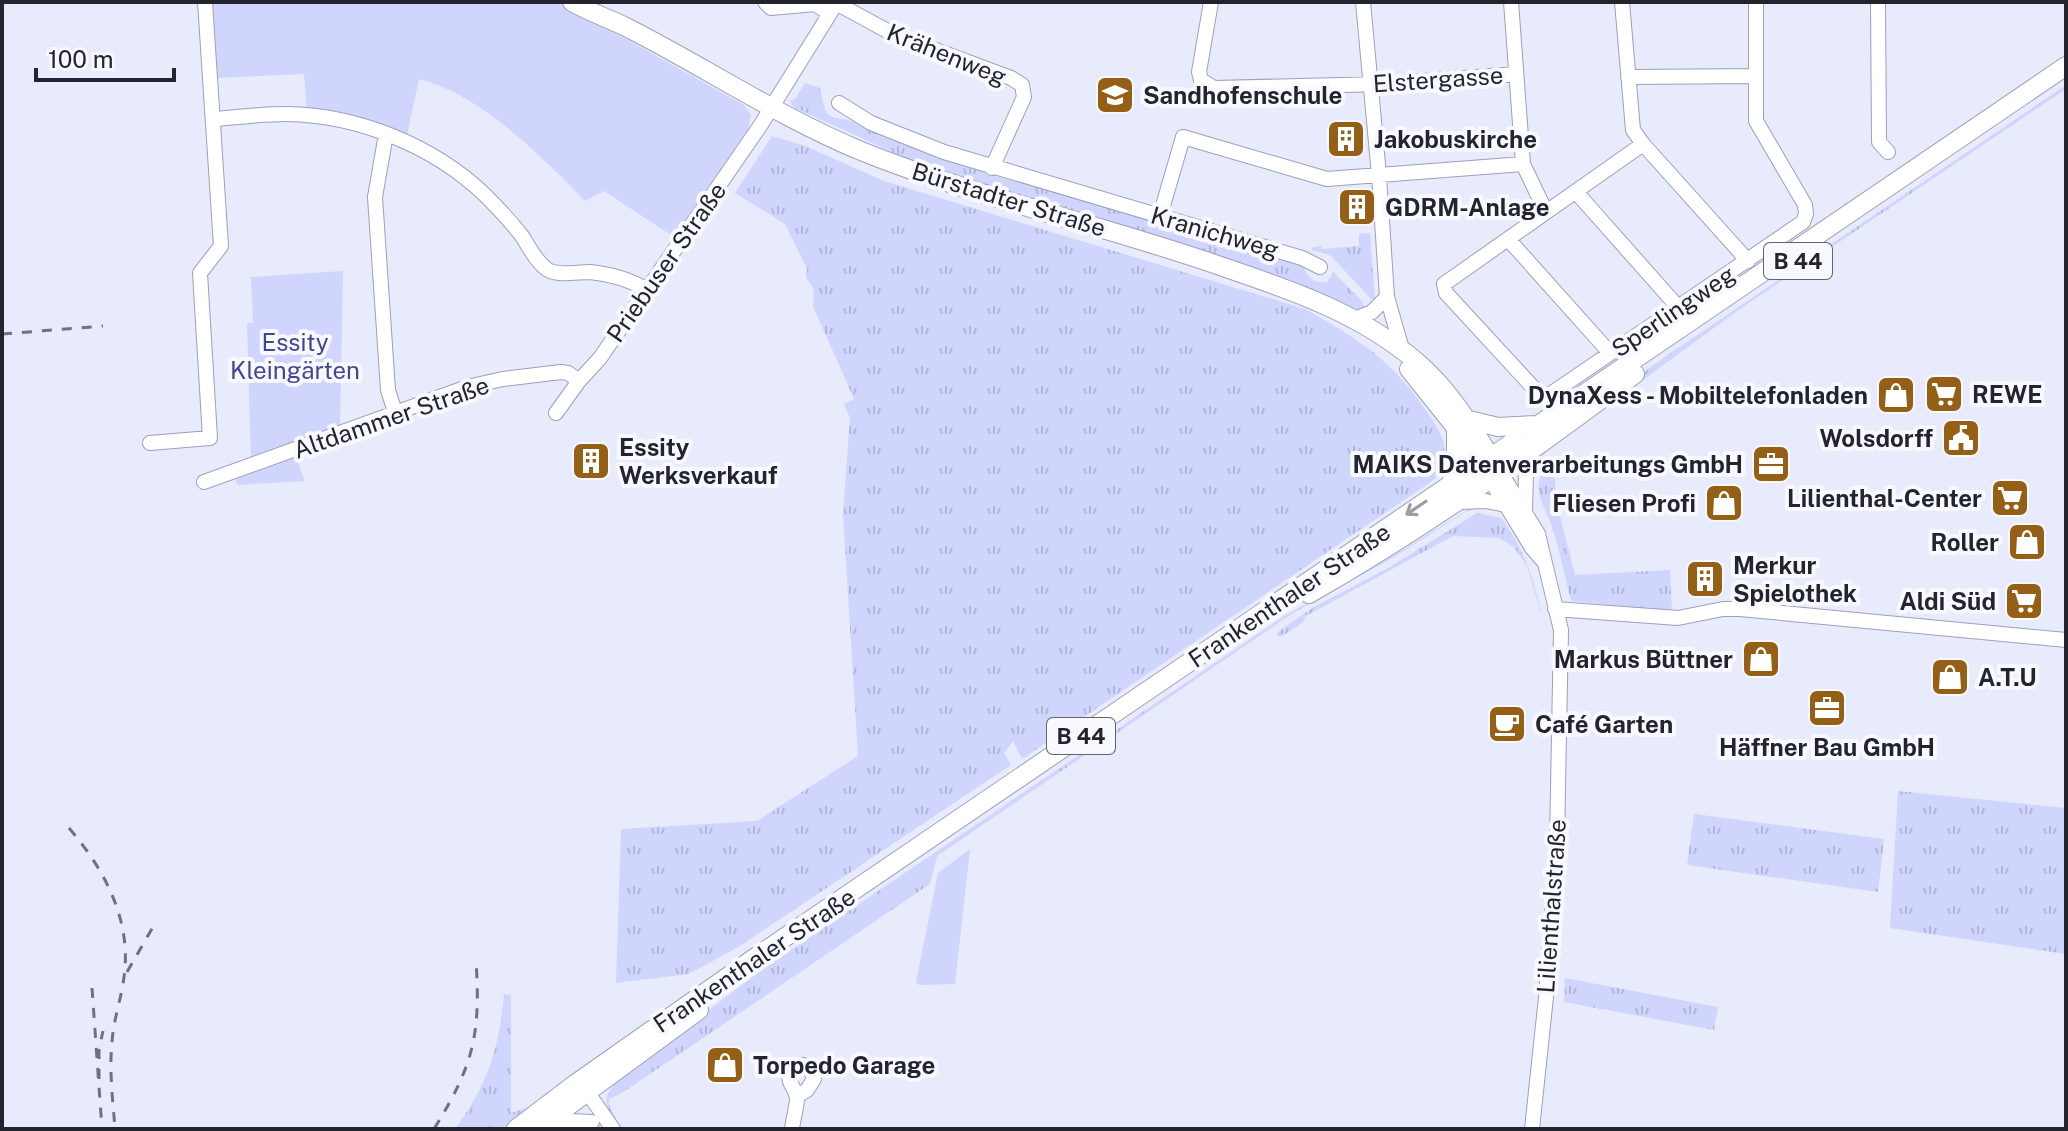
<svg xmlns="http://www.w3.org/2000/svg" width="2068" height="1131" font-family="'Public Sans',sans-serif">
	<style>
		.grass { fill: url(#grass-tufts) }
		.green { fill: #cfd5fd }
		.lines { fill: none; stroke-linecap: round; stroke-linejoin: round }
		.minor-casing { stroke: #9ca0b9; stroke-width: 16 }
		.major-casing { stroke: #9ca0b9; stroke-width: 20 }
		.minor { stroke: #fff; stroke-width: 14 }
		.major { stroke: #fff; stroke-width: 18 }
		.rail { stroke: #70717e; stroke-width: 3; stroke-dasharray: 10 10; stroke-linecap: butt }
		.oneway { stroke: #9c9ca1 }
		.labels { text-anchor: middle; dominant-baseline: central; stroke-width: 8; stroke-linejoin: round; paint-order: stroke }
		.shield { fill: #f8f9fe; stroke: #63646c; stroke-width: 2 }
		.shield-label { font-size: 22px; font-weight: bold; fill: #23242e }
		.street-label { font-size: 24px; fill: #23242e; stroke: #f8f9fe }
		.poi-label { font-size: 24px; font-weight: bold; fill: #23242e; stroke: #f8f9fe; text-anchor: start }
		.park-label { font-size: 24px; fill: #434692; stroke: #f8f9fe }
	</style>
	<defs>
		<pattern id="grass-tufts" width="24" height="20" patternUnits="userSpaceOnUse" patternTransform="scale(2)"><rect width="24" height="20" fill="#cfd5fd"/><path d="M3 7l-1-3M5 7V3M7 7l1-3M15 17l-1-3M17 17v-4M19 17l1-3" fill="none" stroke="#b1b7d9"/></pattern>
	</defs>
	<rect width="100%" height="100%" fill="#e8ebfb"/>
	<!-- grass -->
	<path class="grass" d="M805 83 820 88C827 126 828 113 859 123L994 176 1170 224 1303 265C1308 277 1312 284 1327 282L1333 272 1362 301 1366 311 1361 312 921 165 793 107 790 101 795 99Z
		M2066 85V89L1740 309 1547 450 1536 467 1532 469 1546 449 1656 363Z
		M772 136 803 145 884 181 1305 309C1358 338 1393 361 1427 412 1444 437 1452 449 1435 479L1022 759 1013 741 1004 753 1011 765 740 946 689 974 616 983 621 829 757 821 858 756 843 514 850 418 844 404 854 399 813 306C814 294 816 287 806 279L807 269 785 224 735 193Z
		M1370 233 1375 300 1371 299 1330 255 1312 250 1313 247 1321 246 1322 249 1359 246V234Z
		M1550 456 1553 461 1557 504 1575 575 1670 570 1672 611 1571 601C1565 578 1561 555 1554 533 1543 497 1528 494 1550 456Z
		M1444 474 1443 485 507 1129H455C488 1084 499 1049 504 994L511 995V1113L533 1106 635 1030 1441 482Z
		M1472 507 1477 508 1465 512 1396 556 1293 613 937 856 930 884 622 1093 609 1099 610 1108 622 1129H619C604 1104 600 1099 621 1076L763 969 1284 616 1396 554Z
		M1477 513 1501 518C1524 548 1534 580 1542 616L1527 566 1514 547 1499 538 1453 536 1306 616 1302 623 1281 637 1277 635 1279 631 1314 607 1388 568Z
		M1898 791 2066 808V954L1890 928Z
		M1694 814 1884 839 1878 892 1687 865Z
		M1565 978 1718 1007 1714 1030 1564 1002Z"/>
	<!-- green -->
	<path class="green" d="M209 2H560L744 105 751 115 748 129 674 237 604 191 585 201C541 156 482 95 419 79L407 135 307 110 304 74 214 78Z
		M343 271 340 429 251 462 247 323H253L251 277Z
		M294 452 305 481 238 485 234 476Z
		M970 849 955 984 919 985 916 982 938 873Z"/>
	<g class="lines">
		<!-- minor casing -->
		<g class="minor-casing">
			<path id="minor" d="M765 2 771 8 815 4 829 13
				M1211 2 1199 72 1201 80 1214 88 1383 84 1516 74
				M1363 2 1379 175 1387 297 1402 349
				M1511 2 1523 164 1546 212
				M1622 2 1633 130 1643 144 1444 284 1446 293 1540 395H1549L1803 222 1806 214 1805 205 1756 121V2
				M1878 2 1879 142 1888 152
				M836 3 893 34 1011 78 1022 85 1024 97 992 168
				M1628 77 1756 76
				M839 103 871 123 944 152 1302 258 1320 267
				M214 119C238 117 262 114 287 114 358 115 434 146 485 195 498 208 511 222 522 236 529 247 537 263 548 270 558 276 577 272 590 272 611 274 629 279 647 290
				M386 134 375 197 388 390 395 412
				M1643 144 1748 261
				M1576 192 1678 307
				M1160 216 1183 137 1327 179 1523 164
				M1508 239 1610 353
				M1355 319 1372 312 1387 297
				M556 413 579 381 600 358 760 126 837 2
				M150 443 210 438 200 273 221 246 205 2
				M1501 473 1538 534 1561 630 1557 841 1546 997 1532 1129
				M1490 479 1532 548 1544 562
				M204 482 467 387 503 379 561 372 568 373 579 381
				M1457 502 1486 501 1506 505
				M1525 510 1526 473 1533 450
				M1555 609 1678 618 1723 609H1740L2066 640
				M588 1093 613 1129
				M550 1120 592 1122
				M792 1129C793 1120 796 1110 797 1100 797 1087 783 1082 793 1068L803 1065 810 1069 814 1079 807 1090 797 1096"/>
		</g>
		<!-- major casing -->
		<g class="major-casing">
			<path id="major" d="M572 2C589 12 608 18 626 27 705 67 779 117 861 151 980 199 1108 226 1229 269 1297 292 1362 315 1417 362 1452 392 1473 430 1497 467
				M1409 369 1456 428 1487 474
				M1469 420 1498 427 1536 425
				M1451 485 1456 460V428
				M1309 594C1423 529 1530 453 1635 374
				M516 1129 575 1084 750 961 2066 66
				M537 1129 699 1010"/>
		</g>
		<!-- minor -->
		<use href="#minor" class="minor"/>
		<!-- major -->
		<use href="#major" class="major"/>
		<!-- rail -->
		<path class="rail" d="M2 334 103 326
			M69 828C105 870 132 921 124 977 121 1000 113 1021 112 1043 109 1072 113 1101 115 1129
			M127 972 157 920
			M92 988 102 1129
			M99 1079V1049L103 1031
			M434 1129C473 1066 481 1035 476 961"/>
	</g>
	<!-- one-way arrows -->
	<defs><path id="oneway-shaft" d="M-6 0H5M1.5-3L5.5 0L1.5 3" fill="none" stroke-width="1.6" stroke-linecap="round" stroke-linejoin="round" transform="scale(2)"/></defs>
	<use class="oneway" href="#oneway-shaft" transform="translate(1416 508) rotate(146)"/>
	<!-- icons -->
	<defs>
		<g id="school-square" transform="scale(2)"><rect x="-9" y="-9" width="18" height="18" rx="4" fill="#955f16" stroke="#f8f9fe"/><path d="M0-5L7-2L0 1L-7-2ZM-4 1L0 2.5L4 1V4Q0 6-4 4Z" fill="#fff"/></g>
		<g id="building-square" transform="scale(2)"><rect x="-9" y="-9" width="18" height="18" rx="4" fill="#955f16" stroke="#f8f9fe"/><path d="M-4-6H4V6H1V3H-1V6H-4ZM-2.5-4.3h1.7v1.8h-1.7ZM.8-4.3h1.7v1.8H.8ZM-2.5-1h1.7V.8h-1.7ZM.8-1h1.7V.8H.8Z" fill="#fff"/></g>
		<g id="supermarket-square" transform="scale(2)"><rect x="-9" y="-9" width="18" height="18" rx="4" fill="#955f16" stroke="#f8f9fe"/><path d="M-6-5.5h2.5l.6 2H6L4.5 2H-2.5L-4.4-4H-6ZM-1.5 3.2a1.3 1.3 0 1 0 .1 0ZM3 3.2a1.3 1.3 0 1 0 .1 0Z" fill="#fff"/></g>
		<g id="shop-square" transform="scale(2)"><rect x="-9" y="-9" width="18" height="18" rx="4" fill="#955f16" stroke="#f8f9fe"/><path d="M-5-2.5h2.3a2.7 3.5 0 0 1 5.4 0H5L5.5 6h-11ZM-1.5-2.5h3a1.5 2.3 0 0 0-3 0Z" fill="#fff"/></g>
		<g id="civic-square" transform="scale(2)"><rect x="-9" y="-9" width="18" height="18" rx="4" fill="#955f16" stroke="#f8f9fe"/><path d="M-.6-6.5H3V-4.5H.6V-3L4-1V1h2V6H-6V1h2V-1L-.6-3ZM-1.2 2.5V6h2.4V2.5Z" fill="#fff"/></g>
		<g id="office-square" transform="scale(2)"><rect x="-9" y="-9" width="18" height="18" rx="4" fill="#955f16" stroke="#f8f9fe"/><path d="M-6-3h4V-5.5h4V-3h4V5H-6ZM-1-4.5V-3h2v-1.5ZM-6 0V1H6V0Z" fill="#fff"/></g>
		<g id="cafe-square" transform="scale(2)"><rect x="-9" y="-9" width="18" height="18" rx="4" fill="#955f16" stroke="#f8f9fe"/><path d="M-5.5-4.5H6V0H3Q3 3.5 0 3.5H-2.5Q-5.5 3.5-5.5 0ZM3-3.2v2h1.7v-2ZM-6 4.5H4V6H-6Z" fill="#fff"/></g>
	</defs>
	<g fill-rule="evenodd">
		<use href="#school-square" x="1115" y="95"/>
		<use href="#building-square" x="1346" y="139"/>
		<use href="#building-square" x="1357" y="207"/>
		<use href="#supermarket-square" x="1944" y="394"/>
		<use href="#shop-square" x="1896" y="395"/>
		<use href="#civic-square" x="1961" y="438"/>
		<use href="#building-square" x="591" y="461"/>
		<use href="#office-square" x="1771" y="464"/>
		<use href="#supermarket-square" x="2010" y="498"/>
		<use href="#shop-square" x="1724" y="503"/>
		<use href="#shop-square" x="2027" y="542"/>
		<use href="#building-square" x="1705" y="579"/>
		<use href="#supermarket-square" x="2024" y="601"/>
		<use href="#shop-square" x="1761" y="659"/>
		<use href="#shop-square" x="1950" y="677"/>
		<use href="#office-square" x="1827" y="708"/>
		<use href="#cafe-square" x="1507" y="724"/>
		<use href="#shop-square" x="725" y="1065"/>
	</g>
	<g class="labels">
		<!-- shield labels -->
		<g class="shield">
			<rect x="1764" y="243" width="68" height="36" rx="6"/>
			<rect x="1047" y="718" width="68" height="36" rx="6"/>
		</g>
		<g class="shield-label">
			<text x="1798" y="261">B 44</text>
			<text x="1081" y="736">B 44</text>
		</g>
		<!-- street labels -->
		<g class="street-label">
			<text transform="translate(947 54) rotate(22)">Krähenweg</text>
			<text transform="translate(1438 79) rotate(-4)">Elstergasse</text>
			<text transform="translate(1009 199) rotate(17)">Bürstadter Straße</text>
			<text transform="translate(1215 232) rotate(16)">Kranichweg</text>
			<text transform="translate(666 262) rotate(-55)">Priebuser Straße</text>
			<text transform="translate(1673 311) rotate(-34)">Sperlingweg</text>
			<text transform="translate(391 417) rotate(-19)">Altdammer Straße</text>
			<text transform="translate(1289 595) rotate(-34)">Frankenthaler Straße</text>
			<text transform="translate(1551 906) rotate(-86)">Lilienthalstraße</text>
			<text transform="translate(754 960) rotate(-34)">Frankenthaler Straße</text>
		</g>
		<!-- poi labels -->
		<g class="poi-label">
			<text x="1143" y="95">Sandhofenschule</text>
			<text x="1374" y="139">Jakobuskirche</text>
			<text x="1385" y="207">GDRM-Anlage</text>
			<text x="1972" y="394">REWE</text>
			<text x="1868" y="395" text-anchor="end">DynaXess - Mobiltelefonladen</text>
			<text x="1933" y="438" text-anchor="end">Wolsdorff</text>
			<text x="619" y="447">Essity<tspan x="619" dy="28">Werksverkauf</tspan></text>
			<text x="1743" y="464" text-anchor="end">MAIKS Datenverarbeitungs GmbH</text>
			<text x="1982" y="498" text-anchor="end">Lilienthal-Center</text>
			<text x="1696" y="503" text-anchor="end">Fliesen Profi</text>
			<text x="1999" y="542" text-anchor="end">Roller</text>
			<text x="1733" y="565">Merkur<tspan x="1733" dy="28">Spielothek</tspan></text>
			<text x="1996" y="601" text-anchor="end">Aldi Süd</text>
			<text x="1733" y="659" text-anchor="end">Markus Büttner</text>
			<text x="1978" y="677">A.T.U</text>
			<text x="1535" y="724">Café Garten</text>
			<text x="1827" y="747" text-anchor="middle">Häffner Bau GmbH</text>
			<text x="753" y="1065">Torpedo Garage</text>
		</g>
		<!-- park labels -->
		<g class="park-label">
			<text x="295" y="342">Essity<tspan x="295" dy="28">Kleingärten</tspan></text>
		</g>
	</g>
	<!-- border -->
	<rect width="2068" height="1131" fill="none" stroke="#23242e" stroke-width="8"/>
	<!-- scale -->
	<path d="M36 68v12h138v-12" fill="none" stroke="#23242e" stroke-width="4"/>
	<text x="48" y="68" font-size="24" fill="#23242e" stroke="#f8f9fe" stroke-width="6" paint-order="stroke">100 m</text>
</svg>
